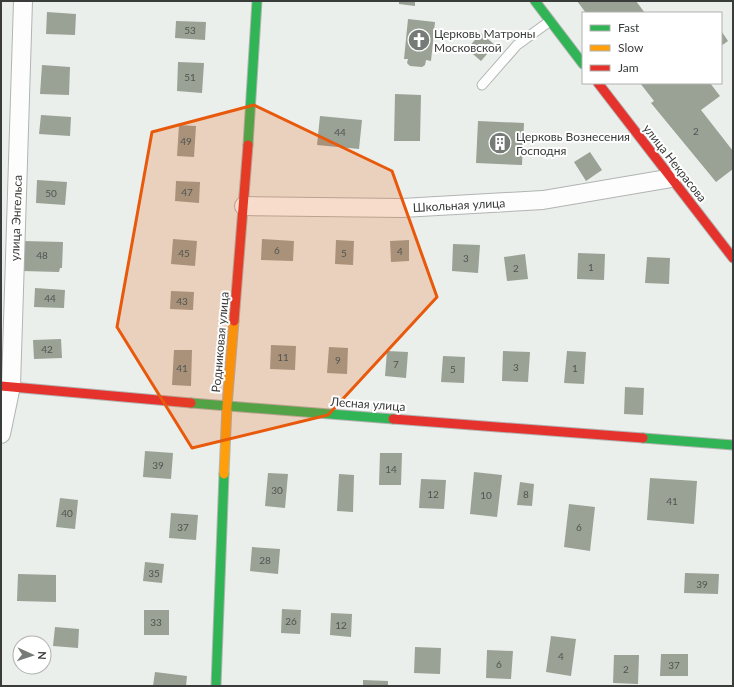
<svg xmlns="http://www.w3.org/2000/svg" width="734" height="687" font-family="Lato,sans-serif">
	<style>
		.building { fill: #9aa195 }
		.lines { fill: none; stroke-linecap: round; stroke-linejoin: round }
		.lane-casing { stroke: #b1b4b2; stroke-width: 11 }
		.street-casing { stroke: #b1b4b2; stroke-width: 20 }
		.fast-casing { stroke: #b1b4b2; stroke-width: 11 }
		.slow-casing { stroke: #b1b4b2; stroke-width: 11 }
		.jam-casing { stroke: #b1b4b2; stroke-width: 11 }
		.lane { stroke: #fcfdfc; stroke-width: 9 }
		.street { stroke: #fcfdfc; stroke-width: 18 }
		.fast { stroke: #30b455; stroke-width: 9 }
		.slow { stroke: #ff9f0a; stroke-width: 9 }
		.jam { stroke: #e5322d; stroke-width: 9 }
		.marked { fill: #e8590c; fill-opacity: 0.2; stroke: #e8590c; stroke-width: 3; stroke-linejoin: round }
		.labels { text-anchor: middle; dominant-baseline: central; stroke-width: 4; stroke-linejoin: round; paint-order: stroke }
		.number-label { font-size: 10px; fill: #515551 }
		.poi-label { font-size: 12px; fill: #393c3a; stroke: #fff; text-anchor: start }
		.street-label { font-size: 12px; fill: #393c3a; stroke: #fff }
	</style>
	<rect width="100%" height="100%" fill="#ebefec"/>
	<!-- building -->
	<path class="building" d="M399 1H415V6L399 4Z
		M577 1H636L645 13H586Z
		M47 12 76 14 75 35 46 34Z
		M408 19 435 22 431 61 426 60 425 65 422 67 410 66 407 63 408 59H404Z
		M176 21 206 22 205 40 175 38Z
		M722 32 728 41 721 46V33Z
		M481 33 495 45 481 61 467 49Z
		M178 62 204 63 202 93 177 91Z
		M42 65 70 67 69 95 40 94Z
		M640 83H710L720 96 701 110 733 151V169L716 182 651 103 654 101Z
		M395 94 421 95 420 141H394Z
		M41 115 71 117 70 136 39 134Z
		M320 116 362 120 359 149 317 145Z
		M478 121 524 123 522 165 476 163Z
		M179 125 196 126 194 157 177 156Z
		M590 152 602 170 586 181 574 162Z
		M37 180 67 182 65 205 36 203Z
		M176 181 200 182 199 203 175 201Z
		M173 239 197 241 195 266 171 264Z
		M262 239 294 241 293 261 261 260Z
		M336 240 354 241 353 265 335 264Z
		M409 240V261L391 262 390 241Z
		M23 241 63 242 62 268H60L59 272 22 271Z
		M453 244 480 245 478 273 452 271Z
		M578 253 605 254 604 280 577 279Z
		M525 254 528 279 507 281 504 257Z
		M647 257 670 258 669 284 645 283Z
		M35 288 65 290 64 308 34 307Z
		M171 291 194 292 193 310 170 309Z
		M61 339 62 358 34 359 33 340Z
		M271 345 296 346 295 370 270 369Z
		M329 347 348 348 347 374 327 373Z
		M174 350H192L191 386 172 385Z
		M387 351 408 352 406 378 385 376Z
		M503 351 530 352 528 382 502 381Z
		M567 351 586 352 584 384 564 383Z
		M443 356 465 357 464 383 441 382Z
		M625 387 644 388 643 415 624 414Z
		M145 451 173 453 171 479 143 477Z
		M380 453H402L401 485H379Z
		M474 472 502 475 497 517 470 514Z
		M268 473 288 474 285 508 265 506Z
		M339 474 354 475 353 512 337 511Z
		M650 478 697 481 694 524 647 520Z
		M421 479 446 480 444 509 419 508Z
		M520 482 534 484 532 506 517 505Z
		M60 498 78 500 75 529 56 527Z
		M569 504 595 507 590 551 564 547Z
		M171 513 198 515 196 540 169 538Z
		M252 547 280 549 278 574 250 571Z
		M145 562 164 564 162 583 143 581Z
		M685 573 719 574 718 594 684 593Z
		M18 574 56 575V602L17 601Z
		M282 609 301 610 300 634 281 633Z
		M144 610H169V635H144Z
		M331 613 352 614 351 637 330 635Z
		M55 627 79 629 78 648 53 646Z
		M551 636 576 639 571 676 546 672Z
		M415 647 441 648 440 674 414 673Z
		M487 650 513 651 511 679 486 678Z
		M661 654H688V676H660Z
		M614 655H639L638 684 613 683Z
		M155 672 187 676 186 686H153Z
		M363 680 388 681V686H363Z"/>
	<g class="lines">
		<!-- lane casing -->
		<g class="lane-casing">
			<path id="lane" d="M482 85 517 45 550 21"/>
		</g>
		<!-- street casing -->
		<g class="street-casing">
			<path id="street" d="M244 206 402 208 543 200 672 178
				M1 434 11 386 23 1"/>
		</g>
		<!-- fast casing -->
		<g class="fast-casing">
			<path id="fast" d="M535 1 583 64
				M248 145 257 1
				M191 403 393 419
				M643 438 733 445
				M216 686 224 474"/>
		</g>
		<!-- slow casing -->
		<g class="slow-casing">
			<path id="slow" d="M224 474 227 406 234 321"/>
		</g>
		<!-- jam casing -->
		<g class="jam-casing">
			<path id="jam" d="M598 83 733 258
				M234 321 248 145
				M1 386 191 403
				M393 419 643 438"/>
		</g>
		<!-- lane -->
		<use href="#lane" class="lane"/>
		<!-- street -->
		<use href="#street" class="street"/>
		<!-- fast -->
		<use href="#fast" class="fast"/>
		<!-- slow -->
		<use href="#slow" class="slow"/>
		<!-- jam -->
		<use href="#jam" class="jam"/>
	</g>
	<!-- marked area -->
	<path class="marked" d="M254 105 392 171 437 297 328 415 192 448 117 327 152 132Z"/>
	<!-- icons -->
	<defs>
		<g id="church-disc" transform="scale(1.15)"><circle r="9.5" fill="#777b78" stroke="#fff"/><path d="M-1.2-6h2.4v3.5h3.3v2.4h-3.3V6h-2.4V-.1h-3.3v-2.4h3.3Z" fill="#fff"/></g>
		<g id="building-disc" transform="scale(1.15)"><circle r="9.5" fill="#777b78" stroke="#fff"/><path d="M-4-6H4V6H1V3H-1V6H-4ZM-2.5-4.3h1.7v1.8h-1.7ZM.8-4.3h1.7v1.8H.8ZM-2.5-1h1.7V.8h-1.7ZM.8-1h1.7V.8H.8Z" fill="#fff"/></g>
	</defs>
	<g fill-rule="evenodd">
		<use href="#church-disc" x="419" y="40"/>
		<use href="#building-disc" x="500" y="143"/>
	</g>
	<g class="labels">
		<!-- number labels -->
		<g class="number-label">
			<text x="190" y="30">53</text>
			<text x="190" y="77">51</text>
			<text x="696" y="131">2</text>
			<text x="340" y="132">44</text>
			<text x="186" y="141">49</text>
			<text x="187" y="192">47</text>
			<text x="51" y="193">50</text>
			<text x="277" y="250">6</text>
			<text x="400" y="251">4</text>
			<text x="184" y="253">45</text>
			<text x="344" y="253">5</text>
			<text x="42" y="255">48</text>
			<text x="466" y="258">3</text>
			<text x="591" y="267">1</text>
			<text x="516" y="268">2</text>
			<text x="50" y="298">44</text>
			<text x="182" y="301">43</text>
			<text x="47" y="349">42</text>
			<text x="283" y="357">11</text>
			<text x="338" y="360">9</text>
			<text x="396" y="364">7</text>
			<text x="516" y="367">3</text>
			<text x="182" y="368">41</text>
			<text x="575" y="368">1</text>
			<text x="453" y="369">5</text>
			<text x="158" y="465">39</text>
			<text x="391" y="469">14</text>
			<text x="277" y="490">30</text>
			<text x="433" y="494">12</text>
			<text x="526" y="494">8</text>
			<text x="486" y="495">10</text>
			<text x="672" y="501">41</text>
			<text x="67" y="513">40</text>
			<text x="183" y="527">37</text>
			<text x="579" y="527">6</text>
			<text x="265" y="560">28</text>
			<text x="154" y="573">35</text>
			<text x="702" y="584">39</text>
			<text x="291" y="621">26</text>
			<text x="156" y="622">33</text>
			<text x="341" y="625">12</text>
			<text x="561" y="656">4</text>
			<text x="499" y="664">6</text>
			<text x="674" y="665">37</text>
			<text x="626" y="669">2</text>
		</g>
		<!-- poi labels -->
		<g class="poi-label">
			<text x="434" y="33">Церковь Матроны<tspan x="434" dy="14">Московской</tspan></text>
			<text x="516" y="136">Церковь Вознесения<tspan x="516" dy="14">Господня</tspan></text>
		</g>
		<!-- street labels -->
		<g class="street-label">
			<text transform="translate(675 163) rotate(52)">улица Некрасова</text>
			<text transform="translate(459 205) rotate(-3)">Школьная улица</text>
			<text transform="translate(16 218) rotate(-88)">улица Энгельса</text>
			<text transform="translate(220 342) rotate(-85)">Родниковая улица</text>
			<text transform="translate(368 404) rotate(4)">Лесная улица</text>
		</g>
	</g>
	<!-- border -->
	<rect width="734" height="687" fill="none" stroke="#393c3a" stroke-width="4"/>
	<!-- legend -->
	<rect x="582" y="12" width="140" height="72" fill="#ffffff" stroke="#b0b1b0"/>
	<rect x="590" y="25" width="20" height="6" fill="#30b455" stroke="#b0b1b0"/>
	<text x="618" y="32" font-size="12" fill="#393c3a">Fast</text>
	<rect x="590" y="45" width="20" height="6" fill="#ff9f0a" stroke="#b0b1b0"/>
	<text x="618" y="52" font-size="12" fill="#393c3a">Slow</text>
	<rect x="590" y="65" width="20" height="6" fill="#e5322d" stroke="#b0b1b0"/>
	<text x="618" y="72" font-size="12" fill="#393c3a">Jam</text>
	<!-- north arrow -->
	<g transform="translate(32 655) rotate(93)"><circle r="19" fill="#ffffff" stroke="#b0b1b0"/>
	<path d="M0-3L7 15L0 10L-7 15Z" fill="#777b78"/>
	<text y="-6" font-size="11" font-weight="bold" text-anchor="middle" fill="#393c3a">N</text>
	</g>
</svg>
